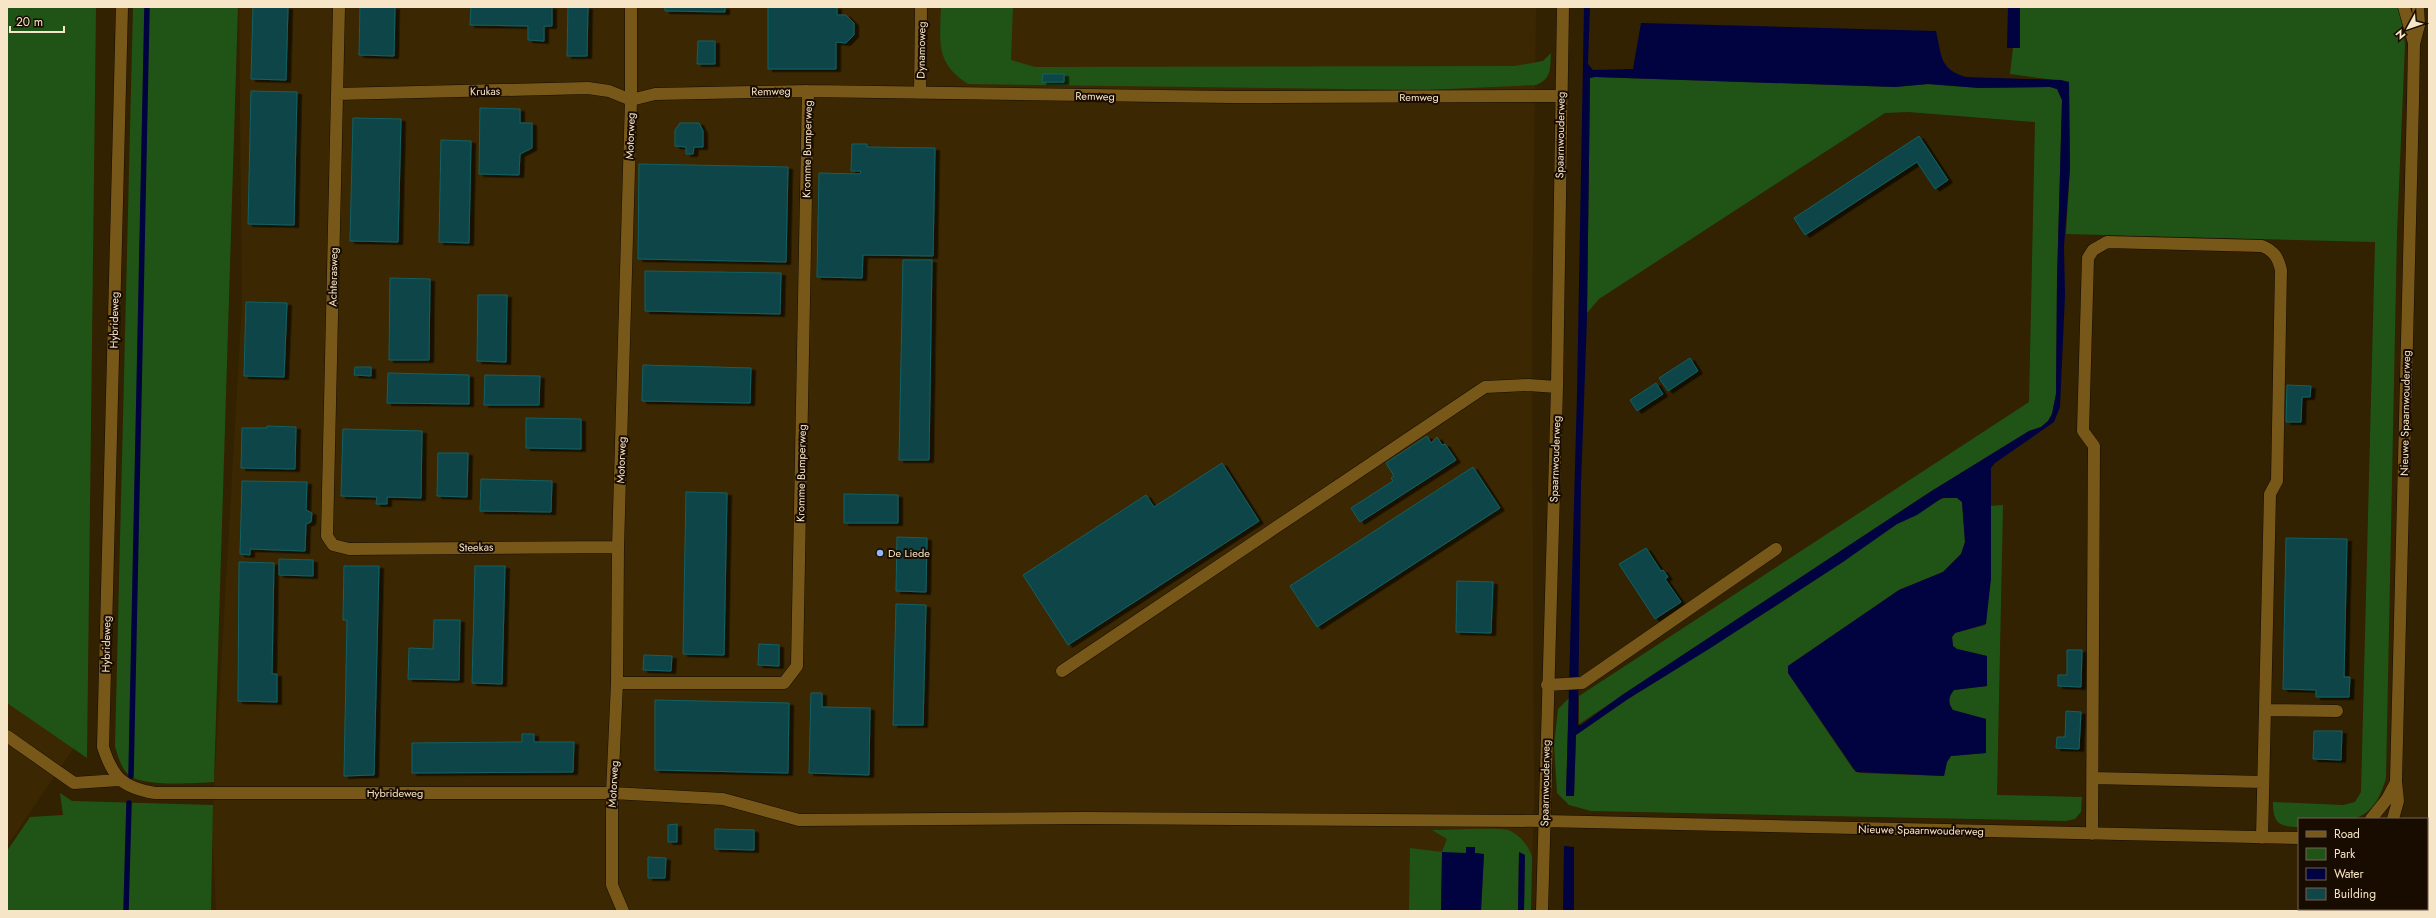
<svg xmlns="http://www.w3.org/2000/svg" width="2436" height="918" font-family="Jost,sans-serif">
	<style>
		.built { fill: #3b2802 }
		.green { fill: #205416 }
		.water { fill: #000340; fill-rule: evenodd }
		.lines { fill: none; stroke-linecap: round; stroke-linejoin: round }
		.stream { stroke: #000340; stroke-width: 5.5 }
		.building { fill: #114548; stroke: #136165; filter: url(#shadow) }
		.minor-casing { stroke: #160c00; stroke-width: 13 }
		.minor { stroke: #785819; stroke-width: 12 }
		.poi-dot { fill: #8fb8fd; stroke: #180b00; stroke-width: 1.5 }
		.labels { text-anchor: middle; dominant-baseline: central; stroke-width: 4; stroke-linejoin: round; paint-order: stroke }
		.street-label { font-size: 11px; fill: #f7e5c7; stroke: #180b00 }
		.poi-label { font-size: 11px; fill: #f7e5c7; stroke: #180b00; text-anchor: start }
	</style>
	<defs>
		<filter id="shadow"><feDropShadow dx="4.5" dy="2.5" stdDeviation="0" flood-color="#0009"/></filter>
	</defs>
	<rect width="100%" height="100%" fill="#322201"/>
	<!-- built -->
	<path class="built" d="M239 7H1536L1532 328 1534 800 1531 911H216L212 825 242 304Z
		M7 703 74 748 7 846Z"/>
	<!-- green -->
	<path class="green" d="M7 7H96L87 758 7 703Z
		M133 7H238L214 782C195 783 146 787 130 776 121 769 118 756 115 746Z
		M941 7H1013L1011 60 1035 67 1515 66 1543 61 1551 53C1550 68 1552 79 1536 85L1425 90 968 84C935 63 940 42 941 7Z
		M2020 7H2398L2402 16 2405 45 2397 233 2386 778C2371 831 2344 819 2299 819V827C2278 827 2273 822 2273 802L2343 805 2355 802 2361 792 2375 242 2066 234 2070 168 2069 82 2010 74 2013 48H2020Z
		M1595 77 1895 87 1928 84 1979 88 2050 87 2057 89 2062 100 2057 280 2056 394 2052 414 2048 421 2041 427 2029 431 1930 492 1579 724V696L2029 402 2035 122 1908 112 1885 113 1599 299 1587 313 1590 82V78Z
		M1950 497 1957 498 1962 502 1965 542 1961 554 1943 572 1899 590 1788 666V673L1853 769 1860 773 1944 776 1947 762 1951 756 1986 753V719L1952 710C1948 703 1948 697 1954 690L1987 686V656L1957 649 1953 646 1952 637 1955 633 1985 625 1991 578 1990 506 2003 505 1997 795 2082 797 2081 812 2075 819 2066 821 1591 811 1569 805 1557 793 1554 745 1558 709 1569 698 1566 795 1574 796 1576 735 1628 699 1782 602 1897 524C1915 517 1933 499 1950 497Z
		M60 793 72 801 213 805 211 911H7V851L30 817 63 815Z
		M1432 830C1446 830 1498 827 1508 830 1519 834 1529 846 1532 857L1531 911H1524L1525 855 1519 852 1518 911H1481L1484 854 1475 853 1467 847 1466 853H1442L1441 911H1409L1410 848 1442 852 1447 839Z"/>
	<!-- water -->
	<path class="water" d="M1584 7H1590L1588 64 1593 70 1633 69 1641 23 1936 31C1942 56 1939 69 1966 77L2061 80 2069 82 2070 168 2064 247 2065 295 2060 407 2054 422 1995 463 1991 468V578L1986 624 1955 633 1952 637 1953 646 1957 649 1987 656V686L1954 690C1948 697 1948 703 1953 710L1986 719V753L1951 756 1947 762 1944 776 1856 772 1788 673V666L1899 590 1943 572 1961 554 1965 542 1962 502 1957 498H1942L1917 515 1897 524 1843 562 1709 649 1628 699 1576 735 1574 796H1566L1577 394ZM1595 77 1895 87 1928 84 1979 88 2050 87 2057 89 2062 100 2057 280 2056 394 2052 414 2048 421 2041 427 2029 431 1930 492 1622 695 1581 725H1578L1581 484 1587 318 1590 82V78Z
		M2008 7H2020V48H2007Z
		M1564 846 1574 847V911H1563Z
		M1466 847H1475V853L1484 854 1481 911H1441L1442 852 1466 853Z
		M1519 852 1525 855 1524 911H1518Z"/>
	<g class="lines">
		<!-- stream -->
		<path class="stream" d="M131 776 147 7
			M126 911 129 803"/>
	</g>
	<!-- building -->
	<path class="building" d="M253 7H288L286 80 251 79Z
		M360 7H395L394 56 359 55Z
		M471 7H552V26H544V41L528 40V26L470 25Z
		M568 7H588L587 56H567Z
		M665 7H725V12L665 11Z
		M768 7H837V15H846L854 23V35L846 43 836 42V69H768Z
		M698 41H715V64H697Z
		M1043 74H1064V82H1042Z
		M251 91 297 92 294 225 248 224Z
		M480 108 520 109V123H532V148L520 154 519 175 479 174Z
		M353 118 401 119 398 242 350 241Z
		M680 123H699L703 131V147H694L693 154H686V147L675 146V130Z
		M1919 136 1948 180 1935 189 1917 162 1805 235 1794 218Z
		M441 140 471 141 469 243 439 242Z
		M852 144H867V147L935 148 933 256 863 255 862 278 817 277 819 173 860 174 861 171H851Z
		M639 164 788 167 786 262 638 259Z
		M903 260H932L929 460H899Z
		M645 271 781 273 780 314 645 311Z
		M390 278 430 279 429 360H389Z
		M478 295H507L506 362 477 361Z
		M246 302 287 303 284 377 244 376Z
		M1690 358 1698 371 1668 391 1659 378Z
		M643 365 751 368 750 403 642 401Z
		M355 367H371V376L354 375Z
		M388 373 469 375V404L387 403Z
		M485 375 540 376 539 405H484Z
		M1656 383 1663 394 1637 411 1630 400Z
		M2287 385 2311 386 2310 397H2302L2301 422H2286Z
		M526 418 581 419V449L526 448Z
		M267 426 296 427 295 469 241 468 242 428H267Z
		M343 429 422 431 421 498 387 497V504H376L377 497 341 496Z
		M1427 436 1431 443 1437 437 1442 445 1445 444 1456 460 1360 522 1351 508 1393 481 1391 478 1394 476 1386 463Z
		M438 453H468L467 497 437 496Z
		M1222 463 1259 521 1068 645 1023 575 1146 495 1154 507Z
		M1473 467 1500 508 1317 627 1290 586Z
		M481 479 552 481 551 512 480 511Z
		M242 481 307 482 306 510 312 513 311 522 306 524 305 551 250 549V555L240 554Z
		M686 492 727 493 724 655 683 654Z
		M844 494 898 495V523H844Z
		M897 537 927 538 926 592 896 591Z
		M2286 538 2347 539 2344 677H2350L2349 697H2316V690L2283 689Z
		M1646 548 1661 571 1663 570 1668 577 1665 579 1681 602 1655 619 1619 564Z
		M279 559 313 560V576L279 575Z
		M239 562 274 563 272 674H277V702L238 701Z
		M344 566H379L374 775 344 776 347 620H343Z
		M475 566H505L502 684 472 683Z
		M1457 581 1493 582 1491 633 1456 632Z
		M896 604 926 605 923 725H893Z
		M434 620H460L459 680 408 679 409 648 433 649Z
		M759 644 779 645V666L758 665Z
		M2067 650H2082L2081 687 2058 686V675H2067Z
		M644 655 672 656 671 671 643 670Z
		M811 693H822V707L870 708 869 775 809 773Z
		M655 700 789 703 788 773 655 770Z
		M2066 711 2081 712 2079 749 2056 748 2057 737H2065Z
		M2314 731H2342L2341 760 2313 759Z
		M522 734H534V742H574L573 772 412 773V743L522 742Z
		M677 824V842H668V825Z
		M715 829 754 830V850L715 849Z
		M648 857 666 858 665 878H648Z"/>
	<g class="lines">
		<!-- minor casing -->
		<g class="minor-casing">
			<path id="minor" d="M122 7 103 747C113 778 123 788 155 793H612L723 799 799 820 1085 818 1544 821 2299 838
				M339 7 327 536 333 545 349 549 618 547
				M2404 7 2414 43
				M920 93 921 7
				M337 94 588 88 609 91 631 100
				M631 100 655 94 808 91 1231 97 1561 96
				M1062 671 1485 387 1528 385 1557 387
				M617 683H784L797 666 808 91
				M1547 685 1582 683 1776 549
				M2265 710 2337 711
				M7 736 74 783 119 780
				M2093 778 2263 782
				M2371 819 2387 799 2396 782
				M2393 819 2398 801 2396 781 2413 101 2414 44 2419 25 2418 7
				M2092 834 2094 446 2083 431 2088 258 2093 250 2107 242 2262 246C2274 251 2278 257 2281 270L2277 481 2270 494 2262 838
				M623 911 612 885V793L617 683 618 547 631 100V7
				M1542 911 1557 387 1563 7"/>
		</g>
		<!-- minor -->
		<use href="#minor" class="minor"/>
	</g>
	<!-- markers -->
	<circle class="poi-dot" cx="880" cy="553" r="4"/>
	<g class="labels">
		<!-- street labels -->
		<g class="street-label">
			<text transform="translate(921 50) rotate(-89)">Dynamoweg</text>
			<text transform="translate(485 91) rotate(-1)">Krukas</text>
			<text transform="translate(771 91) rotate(-1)">Remweg</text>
			<text transform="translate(1095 96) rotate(1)">Remweg</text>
			<text x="1419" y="97">Remweg</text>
			<text transform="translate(1560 135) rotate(-89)">Spaarnwouderweg</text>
			<text transform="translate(630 136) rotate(-88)">Motorweg</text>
			<text transform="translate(807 149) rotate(-89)">Kromme Bumperweg</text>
			<text transform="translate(333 277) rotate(-89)">Achterasweg</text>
			<text transform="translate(114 320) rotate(-89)">Hybrideweg</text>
			<text transform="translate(2405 413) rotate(-89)">Nieuwe Spaarnwouderweg</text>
			<text transform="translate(1555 459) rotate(-88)">Spaarnwouderweg</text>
			<text transform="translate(621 460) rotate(-88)">Motorweg</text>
			<text transform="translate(801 473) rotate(-89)">Kromme Bumperweg</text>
			<text transform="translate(476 547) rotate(-1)">Steekas</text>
			<text transform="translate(106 644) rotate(-89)">Hybrideweg</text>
			<text transform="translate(1545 783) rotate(-89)">Spaarnwouderweg</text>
			<text transform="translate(613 784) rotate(-87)">Motorweg</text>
			<text x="395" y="793">Hybrideweg</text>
			<text transform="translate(1921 830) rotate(1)">Nieuwe Spaarnwouderweg</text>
		</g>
		<!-- poi labels -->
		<g class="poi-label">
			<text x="888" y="553">De Liede</text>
		</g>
	</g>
	<!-- border -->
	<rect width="2436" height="918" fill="none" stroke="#f7e5c7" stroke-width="16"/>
	<!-- legend -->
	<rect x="2298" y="818" width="130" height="92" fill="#180b00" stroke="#716250"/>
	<rect x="2306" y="831" width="20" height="6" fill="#785819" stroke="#716250"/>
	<text x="2334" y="838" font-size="12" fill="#f7e5c7">Road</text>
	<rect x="2306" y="848" width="20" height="12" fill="#205416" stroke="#716250"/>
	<text x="2334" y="858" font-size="12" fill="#f7e5c7">Park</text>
	<rect x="2306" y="868" width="20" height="12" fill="#000340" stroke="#716250"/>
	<text x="2334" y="878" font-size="12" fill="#f7e5c7">Water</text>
	<rect x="2306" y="888" width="20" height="12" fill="#114548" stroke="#716250"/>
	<text x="2334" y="898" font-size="12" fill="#f7e5c7">Building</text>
	<!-- north arrow -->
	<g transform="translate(2408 28) rotate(230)" stroke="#180b00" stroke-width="3" paint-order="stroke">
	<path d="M0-3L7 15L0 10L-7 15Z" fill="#f7e5c7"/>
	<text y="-6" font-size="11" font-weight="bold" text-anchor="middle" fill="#f7e5c7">N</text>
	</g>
	<!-- scale -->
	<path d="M10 26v6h54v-6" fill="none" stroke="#f7e5c7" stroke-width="2"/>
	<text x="16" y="26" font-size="12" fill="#f7e5c7" stroke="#180b00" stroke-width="3" paint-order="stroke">20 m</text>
</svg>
